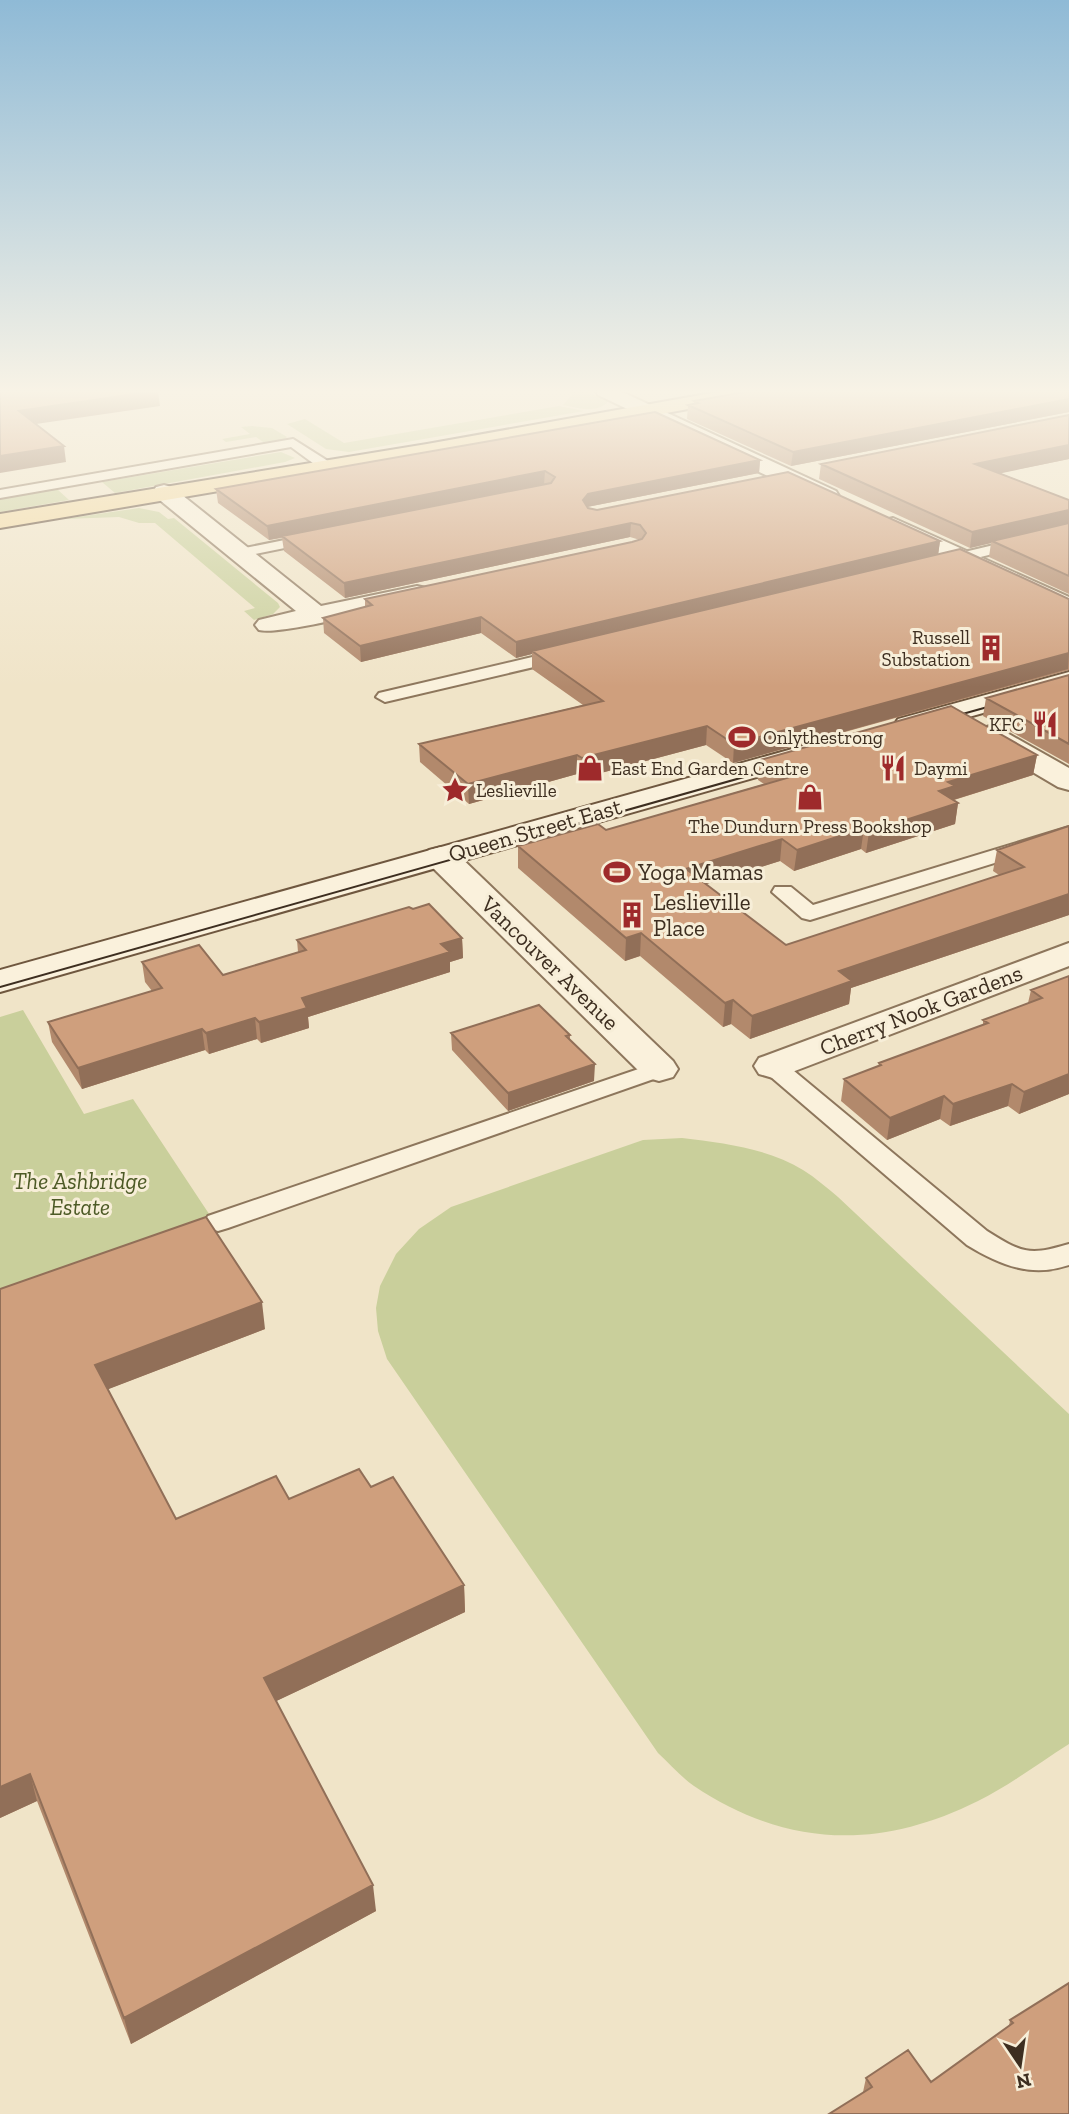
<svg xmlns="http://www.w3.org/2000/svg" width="1069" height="2114" font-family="'Zilla Slab',serif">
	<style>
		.green { fill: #c9cf9b }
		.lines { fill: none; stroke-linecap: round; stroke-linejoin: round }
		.service-casing { stroke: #8d765c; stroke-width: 4 }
		.minor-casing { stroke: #8d765c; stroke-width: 4 }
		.tertiary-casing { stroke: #8d765c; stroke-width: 4 }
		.secondary-casing { stroke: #6f573f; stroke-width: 4 }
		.primary-casing { stroke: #5b4430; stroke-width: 4 }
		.service { fill: #faf1dc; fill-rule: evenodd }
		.minor { fill: #faf1dc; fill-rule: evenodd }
		.tertiary { fill: #faf1dc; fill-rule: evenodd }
		.secondary { fill: #faf1dc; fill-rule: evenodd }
		.primary { fill: #f3d9a0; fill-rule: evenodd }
		.tram { stroke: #3d2e20; stroke-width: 2 }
		.wall { fill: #b2896c }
		.shaded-wall { fill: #916f58 }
		.building { fill: #cf9f7d; stroke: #916f58; stroke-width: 2 }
		.labels { text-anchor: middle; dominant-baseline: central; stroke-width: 6; stroke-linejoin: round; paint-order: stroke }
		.far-poi-label { font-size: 19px; fill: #3d2e20; stroke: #f7eed8; text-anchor: start }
		.street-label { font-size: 23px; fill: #3d2e20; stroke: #f7eed8 }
		.poi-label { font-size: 23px; fill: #3d2e20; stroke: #f7eed8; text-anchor: start }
		.park-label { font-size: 23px; font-style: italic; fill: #4d5a26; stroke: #f7eed8 }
	</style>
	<rect width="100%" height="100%" fill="#f0e4c8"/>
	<!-- green -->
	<path class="green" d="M567 391H586L608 402C597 413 581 409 563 405L572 395Z
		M559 406 584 411 349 452 326 449 287 424 305 419 344 443Z
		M252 426 272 428 287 437 284 440 266 444 256 437 226 442 222 439 250 434 241 427Z
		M281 452 295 458 285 462 115 493 102 482Z
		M57 489 69 500 0 512V499Z
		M139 508 159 512 168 519 174 518 278 603 280 607 273 614 254 620 244 611 255 608 155 523H139L119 517 64 519Z
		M23 1010 84 1114 133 1099 219 1229 0 1311V1017Z
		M682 1138C723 1143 767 1148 803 1170 816 1178 827 1188 838 1197L1069 1414V1744C1039 1763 1010 1785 978 1801 880 1850 787 1848 694 1786 681 1777 670 1764 658 1753L387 1359 378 1331 376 1308 380 1286 396 1254 419 1229 451 1207 643 1140Z"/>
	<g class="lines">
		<!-- service casing -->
		<g class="service-casing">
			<path id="service" d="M293 439 331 463V469H321L291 447 0 498V490Z
				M1069 527V535L940 567 932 562 935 559Z
				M314 534 321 538 319 541 240 557 233 553 240 549Z
				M562 650 570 655 568 659 385 702 376 697 379 693Z
				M1069 827V840L810 920 802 918 772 892 775 887H791L813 905Z
				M773 1059 782 1061 987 1231C1022 1253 1029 1256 1069 1244V1265C1031 1278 1000 1265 967 1245L764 1071 761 1066 764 1061Z
				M659 1062 668 1064 671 1069 668 1074 228 1228 218 1231 208 1228 204 1222 208 1216Z"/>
		</g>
		<!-- minor casing -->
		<g class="minor-casing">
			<path id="minor" d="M596 391H620L836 491 839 496 836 501H820L598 395Z
				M164 485 172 487 321 606 417 586 426 588 429 593 426 598C397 605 281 636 259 630L255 625 259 620 296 611 156 497 153 492 156 487Z
				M893 518 1069 597V614L885 530 882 525 885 520Z
				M441 847 453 850 673 1061 678 1069 673 1077 659 1081 645 1077 429 864 425 857 429 850Z
				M1069 943V966L787 1074 773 1078 759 1074 754 1066 759 1058Z"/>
		</g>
		<!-- tertiary casing -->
		<g class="tertiary-casing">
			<path id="tertiary" d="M990 726 1000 729 1069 768V790L1058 787 980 741 976 735 980 729Z"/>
		</g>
		<!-- secondary casing -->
		<g class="secondary-casing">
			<path id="secondary" d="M1069 672V689L908 734 898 731 894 725 898 719Z
				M810 744 820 747 825 753 820 759 0 992V970Z"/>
		</g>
		<!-- primary casing -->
		<g class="primary-casing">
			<path id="primary" d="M723 391H764L755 397 427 456 0 528V514L427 444Z"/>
		</g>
		<!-- service -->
		<use href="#service" class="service"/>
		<!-- minor -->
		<use href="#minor" class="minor"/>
		<!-- tertiary -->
		<use href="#tertiary" class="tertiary"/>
		<!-- secondary -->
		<use href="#secondary" class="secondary"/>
		<!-- primary -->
		<use href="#primary" class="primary"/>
		<!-- tram -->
		<path class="tram" d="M948 718 1002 703
			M0 987 776 768"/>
	</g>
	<!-- wall -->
	<path class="wall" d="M1069 391V412L791 466 687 419 688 405 694 404V401Z
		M1069 415V459L1000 473 1069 500V594L989 557 991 543 970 548 819 479 821 464Z
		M760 460 759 473 587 507 588 508 597 510 940 541 938 554 1069 599V670L733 763 706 745 582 778 577 774 469 804 420 762 419 744 583 705 532 669V654L516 658 481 633 361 662 324 633 323 618 365 607V599L640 540 630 537 345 598 284 551 282 538 269 540 218 503 216 489Z
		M1069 675V764L983 716 986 698Z
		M1037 755 1033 775 954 800 958 803 955 824 866 853 861 849 794 871 780 861 706 884 786 945 999 875 993 871 997 850 1069 826V915L851 988 849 1004 750 1039 731 1024 723 1027 640 956 625 961 518 868V846L606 830 764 784 758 780 760 760Z
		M462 938 463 958 450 962V972L308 1017 309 1028 261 1043 257 1039 209 1054 205 1050 82 1089 52 1042 48 1022 152 991 145 982 142 962 223 975 298 952 297 940Z
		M1069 976V1094L1019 1114 1008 1106 950 1126 940 1119 887 1140 841 1101 844 1079 878 1067 879 1063 983 1025V1020L1028 1003 1031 990Z
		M451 1033 570 1035V1040L594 1081 508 1111 452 1050Z
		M0 1289 265 1329 108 1389 176 1519 289 1499 371 1487 464 1585 465 1612 276 1701 376 1911 131 2044 37 1801 0 1818Z
		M1010 2020 1069 2114 863 2092 866 2078 931 2082 1009 2026Z"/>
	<!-- shaded-wall -->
	<path class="shaded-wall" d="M158 391 160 406 22 426 19 411Z
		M1069 399V412L791 466 793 452Z
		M1069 445V459L973 479 975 464Z
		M64 446 66 462 0 473V456Z
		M760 460 759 473 587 507 583 500 588 494Z
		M545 471 544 484 269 540 267 526Z
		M1069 510V525L992 541 991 543 970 548 972 532Z
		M631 523 630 537 345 598 344 583Z
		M940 541 938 556 532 651V654L516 658V642Z
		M481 617V633L361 662 360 646Z
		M1069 653 1068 669 733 763 734 744Z
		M707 726 706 745 582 778V758Z
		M577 755V774L469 804 468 784Z
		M1037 755 1033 775 953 800 958 803 955 824 866 853 869 832 939 791 948 782Z
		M864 828 861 849 794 871 797 850Z
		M782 839 780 861 684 891 686 869Z
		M1069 894V915L851 988 849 1004 750 1039 752 1016 839 971Z
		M641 933 640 956 625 961 626 938Z
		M462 938 463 958 450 962V972L308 1017 309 1028 261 1043 259 1022 302 998 441 944Z
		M733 1000 731 1024 723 1027 725 1003Z
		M255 1018 257 1039 209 1054 206 1033Z
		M202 1029 205 1050 82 1089 78 1068Z
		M595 1064 594 1081 508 1111V1093Z
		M1069 1074V1094L1019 1114 1024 1092Z
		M1012 1084 1008 1106 950 1126 953 1104Z
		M944 1096 940 1119 887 1140 890 1118Z
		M262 1302 265 1329 101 1392 95 1365Z
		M464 1585 465 1612 268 1705 264 1678Z
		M30 1774 37 1801 0 1818V1787Z
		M373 1885 376 1911 131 2044 124 2018Z"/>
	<!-- building -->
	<path class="building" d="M0 391H155L19 411 64 446 0 456Z
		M750 391H1069V399L793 452 688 405 698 403 694 401Z
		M655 412 760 460 588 494 583 500 588 508 597 510 788 472 940 541 516 642 481 617 360 646 323 618 372 605 365 599 632 542 642 539 646 533 640 525 631 523 344 583 282 536 551 483 555 477 545 471 267 526 216 489Z
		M1069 415V445L975 464 1069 500V510L972 532 821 464Z
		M1069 523V576L992 541Z
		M960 549 1069 599V653L734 744 707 726 582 758 577 755 468 784 419 744 603 701 532 651Z
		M1069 675V744L986 698Z
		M951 706 1037 755 948 782 955 786 939 791 958 803 869 832 864 828 797 850 782 839 686 869 786 945 1024 867 997 850 1069 826V894L839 971 852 981 752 1016 733 1000 725 1003 641 933 626 938 518 846 598 824 606 830 787 778 760 760Z
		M429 904 462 938 441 944 450 952 302 998 307 1008 259 1022 255 1018 206 1033 202 1029 78 1068 48 1022 162 988 142 962 199 945 223 975 306 950 297 940 409 907 413 909Z
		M1069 976V1074L1024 1092 1012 1084 953 1104 944 1096 890 1118 844 1079 881 1065 879 1063 988 1023 983 1020 1042 998 1031 990Z
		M539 1005 570 1035 566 1036 595 1064 508 1093 451 1033Z
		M206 1217 262 1302 95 1365 176 1519 276 1476 289 1499 359 1469 371 1487 393 1477 464 1585 264 1678 373 1885 124 2018 30 1774 0 1787V1289Z
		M1069 1983V2114H829L872 2087 866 2078 908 2050 931 2082 1013 2023 1010 2020Z"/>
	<!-- sky -->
	<linearGradient id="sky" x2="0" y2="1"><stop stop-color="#8fbad6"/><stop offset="0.57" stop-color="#f8f3e6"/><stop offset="1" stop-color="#f8f3e6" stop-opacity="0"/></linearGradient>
	<rect width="1069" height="687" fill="url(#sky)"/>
	<!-- icons -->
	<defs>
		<g id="building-bare" transform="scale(2.1)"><path d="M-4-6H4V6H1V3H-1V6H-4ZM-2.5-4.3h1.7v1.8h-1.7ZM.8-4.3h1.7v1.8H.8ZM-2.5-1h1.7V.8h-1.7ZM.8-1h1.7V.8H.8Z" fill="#9e2a2b" stroke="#f7eed8" stroke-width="2.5" paint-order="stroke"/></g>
		<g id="restaurant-bare" transform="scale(2.1)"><path d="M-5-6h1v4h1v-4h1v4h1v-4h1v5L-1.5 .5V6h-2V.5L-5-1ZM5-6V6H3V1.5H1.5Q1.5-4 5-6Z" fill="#9e2a2b" stroke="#f7eed8" stroke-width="2.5" paint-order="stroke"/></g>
		<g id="stadium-bare" transform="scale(2.1)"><path d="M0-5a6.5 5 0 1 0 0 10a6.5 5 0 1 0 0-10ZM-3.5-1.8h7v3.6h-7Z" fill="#9e2a2b" stroke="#f7eed8" stroke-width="2.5" paint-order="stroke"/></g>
		<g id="shop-bare" transform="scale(2.1)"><path d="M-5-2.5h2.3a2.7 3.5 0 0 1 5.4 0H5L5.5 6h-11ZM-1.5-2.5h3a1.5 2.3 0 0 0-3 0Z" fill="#9e2a2b" stroke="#f7eed8" stroke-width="2.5" paint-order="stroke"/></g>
		<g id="sight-bare" transform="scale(2.1)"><path d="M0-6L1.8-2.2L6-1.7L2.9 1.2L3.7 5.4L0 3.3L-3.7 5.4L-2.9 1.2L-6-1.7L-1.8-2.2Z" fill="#9e2a2b" stroke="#f7eed8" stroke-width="2.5" paint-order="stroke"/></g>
	</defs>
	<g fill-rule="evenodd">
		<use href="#building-bare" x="991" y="648"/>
		<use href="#restaurant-bare" x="1045" y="724"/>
		<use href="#stadium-bare" x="742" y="737"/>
		<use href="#shop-bare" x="590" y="768"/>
		<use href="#restaurant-bare" x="893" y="768"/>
		<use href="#sight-bare" x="455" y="790"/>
		<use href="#shop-bare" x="810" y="797"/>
		<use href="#stadium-bare" x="617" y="872"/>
		<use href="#building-bare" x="632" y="915"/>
	</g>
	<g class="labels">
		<!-- far-poi labels -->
		<g class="far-poi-label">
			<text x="970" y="637" text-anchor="end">Russell<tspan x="970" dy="22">Substation</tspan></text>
			<text x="1024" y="724" text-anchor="end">KFC</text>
			<text x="763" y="737">Onlythestrong</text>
			<text x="611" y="768">East End Garden Centre</text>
			<text x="914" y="768">Daymi</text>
			<text x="476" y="790">Leslieville</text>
			<text x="810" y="826" text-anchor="middle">The Dundurn Press Bookshop</text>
		</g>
		<!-- street labels -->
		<g class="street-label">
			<text transform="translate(535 830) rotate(-16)">Queen Street East</text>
			<text transform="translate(550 963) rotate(44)">Vancouver Avenue</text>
			<text transform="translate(921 1010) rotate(-21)">Cherry Nook Gardens</text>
		</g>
		<!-- poi labels -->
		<g class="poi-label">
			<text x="638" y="872">Yoga Mamas</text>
			<text x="653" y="902">Leslieville<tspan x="653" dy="26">Place</tspan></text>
		</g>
		<!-- park labels -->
		<g class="park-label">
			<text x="80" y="1181">The Ashbridge<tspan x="80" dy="26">Estate</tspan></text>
		</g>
	</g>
	<!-- north arrow -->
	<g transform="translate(1020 2065) rotate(167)" stroke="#f7eed8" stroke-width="5" paint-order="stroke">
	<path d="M0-5L12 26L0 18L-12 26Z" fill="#3d2e20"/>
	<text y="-10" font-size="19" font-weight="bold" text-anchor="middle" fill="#3d2e20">N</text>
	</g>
</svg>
